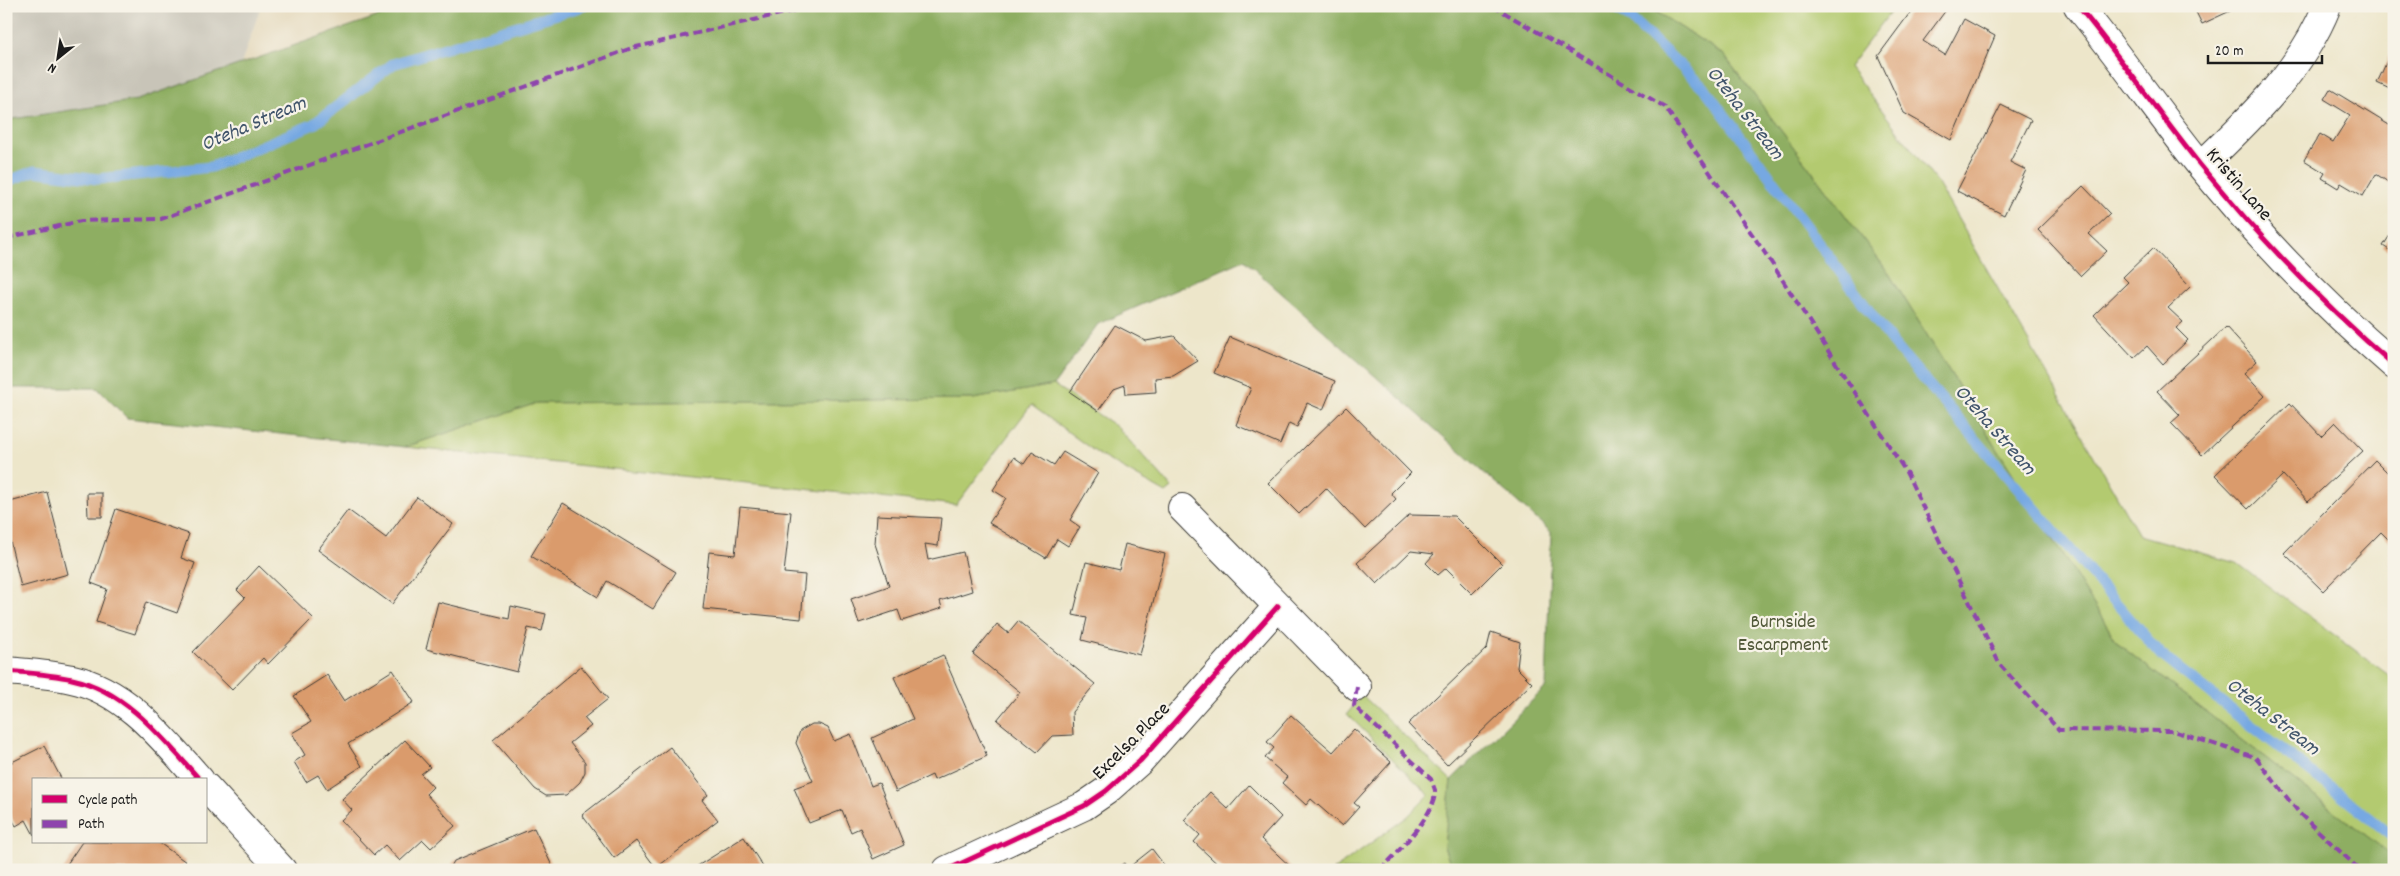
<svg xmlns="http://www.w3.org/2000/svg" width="2400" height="876" font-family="Dekko,sans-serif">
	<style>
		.built { fill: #e2d6b7 }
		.industrial { fill: #c8c4b8 }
		.green { fill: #b3ca6f; stroke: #687346 }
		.forest { fill: #8eae62; stroke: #55653f }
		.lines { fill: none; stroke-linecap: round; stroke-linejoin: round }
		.stream { stroke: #76a8e2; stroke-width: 11 }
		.building { fill: #da9b6c }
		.street-casing { stroke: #3b3a36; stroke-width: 30 }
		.street { stroke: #fff; stroke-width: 28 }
		.quiet { stroke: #8e44ad; stroke-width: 4; stroke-dasharray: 8 4; stroke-linecap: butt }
		.cycleway-casing { stroke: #f7f3e8; stroke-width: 8 }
		.cycleway { stroke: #d6006c; stroke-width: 5 }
		.labels { text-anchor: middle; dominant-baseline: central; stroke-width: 4.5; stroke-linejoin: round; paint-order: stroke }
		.street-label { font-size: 20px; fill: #1c1c1c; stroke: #f7f3e8 }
		.park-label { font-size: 20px; fill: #515939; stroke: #f7f3e8 }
		.water-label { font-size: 21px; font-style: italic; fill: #40546b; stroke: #f7f3e8 }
	</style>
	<rect width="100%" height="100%" fill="#f7f3e8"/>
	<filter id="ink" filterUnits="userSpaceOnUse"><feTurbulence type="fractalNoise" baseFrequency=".02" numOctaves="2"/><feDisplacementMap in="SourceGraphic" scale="10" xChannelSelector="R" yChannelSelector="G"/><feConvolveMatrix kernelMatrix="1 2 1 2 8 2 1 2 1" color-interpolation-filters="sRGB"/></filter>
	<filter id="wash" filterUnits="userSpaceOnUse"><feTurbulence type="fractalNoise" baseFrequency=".0096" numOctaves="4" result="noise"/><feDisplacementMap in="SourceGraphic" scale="20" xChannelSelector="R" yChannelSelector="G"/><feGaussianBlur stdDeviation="1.12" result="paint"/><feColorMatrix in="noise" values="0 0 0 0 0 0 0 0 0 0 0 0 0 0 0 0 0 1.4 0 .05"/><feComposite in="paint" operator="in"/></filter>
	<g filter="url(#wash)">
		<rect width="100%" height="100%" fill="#ede6ca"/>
		<!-- built -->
		<path class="built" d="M261 6H423L379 16 241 64Z"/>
		<!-- industrial -->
		<path class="industrial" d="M6 6H261L241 64 137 100 6 120Z"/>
		<!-- green -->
		<path class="green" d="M1647 6H1895L1849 67 1938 184 2139 535 2237 563 2394 679V857L2118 644 1888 272 1723 54Z
			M1054 385 1117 427 1172 488 1166 493 1101 456 1031 405 956 505 405 447 537 403 973 399Z
			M1362 695 1451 780 1444 847 1453 870H1333L1407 817 1429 795 1347 714Z"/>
		<!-- forest -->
		<path class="forest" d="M423 6H1647L1723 54 1888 272 2118 644 2394 857V870H1453L1444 847 1451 780 1546 687 1551 532 1244 260 1098 324 1054 385 973 399 537 403 405 447 127 418 97 388H6V120L137 100 379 16Z"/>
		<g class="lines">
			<!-- stream -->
			<path class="stream" d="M1611 6 1630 18 1706 90 1892 342 2160 654 2394 837
				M6 182 34 171 98 179 211 167 314 124 393 64 583 6"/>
		</g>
		<g id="blocks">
			<!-- building -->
			<path class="building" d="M1915 6H1949L1923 41 1945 55 1964 19 1995 36 1951 140 1904 113 1878 56Z
				M2193 6H2241L2202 24Z
				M2394 46V91L2377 83Z
				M2330 89 2394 128V186L2376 174 2363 196 2341 183 2338 188 2322 178 2325 173 2304 160 2320 134 2333 142 2350 115 2324 99Z
				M2001 105 2031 120 2010 162 2026 170 2004 215 1957 191Z
				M2083 186 2110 214 2089 234 2107 251 2081 276 2038 230Z
				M2394 229V253L2383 246Z
				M2153 248 2190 287 2168 308 2183 322 2176 328 2188 340 2163 364 2147 346 2134 358 2094 315 2128 282 2123 277Z
				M1115 325 1146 341 1174 336 1198 361 1173 376 1155 378 1156 392 1126 394 1125 385 1114 389 1098 411 1070 392Z
				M2226 327 2257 361 2244 373 2265 396 2202 455 2171 423 2180 415 2157 391Z
				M1230 337 1335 381 1323 410 1307 403 1297 427 1289 423 1280 444 1236 425 1251 388 1214 373Z
				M2290 403 2321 436 2335 422 2363 451 2308 502 2283 475 2248 509 2215 475Z
				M1346 407 1411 473 1391 493 1396 499 1365 529 1326 488 1299 514 1268 483Z
				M1032 452 1054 465 1063 452 1098 473 1070 520 1080 527 1068 546 1057 539 1046 558 989 523 1006 498 993 490 1014 457 1024 464Z
				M2375 460 2394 479V545L2381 532 2323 591 2284 553Z
				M47 492 68 574 21 587 10 541 6 542V503Z
				M87 493H102V517H88Z
				M417 497 453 524 392 604 318 550 348 510 386 538Z
				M563 503 676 572 653 609 607 581 598 597 531 556Z
				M740 507 791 512 784 573 805 575 801 619 703 609 709 552 735 555Z
				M116 509 189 534 181 558 195 563 177 613 146 602 135 634 96 622 107 589 91 583Z
				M877 515 941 518 938 546 925 544 928 560 963 552 972 591 940 601 942 608 902 621 898 610 859 623 851 599 889 586 875 544Z
				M1409 515 1454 516 1502 564 1472 594 1446 568 1438 575 1426 563 1434 554 1411 551 1377 584 1357 563Z
				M1125 544 1165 554 1140 655 1082 640 1087 618 1073 615 1086 562 1119 570Z
				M259 566 313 618 268 664 263 658 232 690 193 652 245 598 237 590Z
				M438 602 509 619 511 606 546 614 542 631 528 628 517 672 426 649Z
				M1018 621 1095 684 1072 712 1073 735 1052 736 1037 752 997 720 1020 692 973 654 997 624 1008 633Z
				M1491 632 1520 642 1517 668 1532 683 1447 765 1408 724 1487 648Z
				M943 655 987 756 934 780 932 775 896 792 872 738 913 719 894 677Z
				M581 666 608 699 584 718 591 726 570 743 585 762V772L580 782 566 795 546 796 535 789 493 740Z
				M393 670 414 702 348 744 362 766 327 789 318 775 306 782 294 762 305 755 292 733 311 722 294 696 327 675 344 701Z
				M1291 715 1333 752 1354 729 1391 762 1354 803 1359 807 1342 826 1311 799 1306 805 1282 783 1287 777 1265 758 1274 748 1267 742Z
				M812 724H819L828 728 834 741 851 734 871 786 879 783 904 845 873 859 860 828 851 832 842 810 809 823 794 788 813 781 796 743 800 731Z
				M405 740 430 767 421 774 433 787 426 794 455 826 431 848 423 840 400 861 385 845 374 855 341 820 352 810 342 799Z
				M44 746 62 780H34V835L26 820 16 826 6 808V765Z
				M670 747 708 795 702 800 718 820 656 868 636 841 614 858 582 815Z
				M1249 785 1281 817 1261 839 1294 870H1224L1194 842 1200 835 1184 820 1210 792 1228 809Z
				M534 828 554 870H449L454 861Z
				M744 837 765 870H691Z
				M82 842H158L186 862 180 870H63Z
				M1152 849 1168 870H1114L1124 863 1128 868Z"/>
		</g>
	</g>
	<g filter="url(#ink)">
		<use href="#blocks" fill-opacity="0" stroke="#3b3a36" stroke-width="1"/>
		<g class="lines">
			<!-- street casing -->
			<g class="street-casing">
				<path id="street" d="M2078 6C2121 58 2159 114 2201 166 2259 237 2324 305 2394 365
					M2201 166C2250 119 2301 71 2327 6
					M1182 508 1357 687
					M6 671C28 673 50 674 72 679 127 691 164 740 200 780
					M206 787 282 870
					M947 870 1084 806 1106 791 1140 761 1278 606"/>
			</g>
			<!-- street -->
			<use href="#street" class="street"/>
			<!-- quiet -->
			<path class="quiet" d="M1493 6 1665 107 1769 259 1906 472 2000 665 2059 730 2173 731 2255 757 2300 814 2360 870
				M6 238 81 221 161 219 632 48 815 6
				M1357 687 1354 706 1431 779C1432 782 1434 787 1435 790 1437 813 1396 854 1380 870"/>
			<!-- cycleway casing -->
			<g class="cycleway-casing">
				<path id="cycleway" d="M2078 6C2121 58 2159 114 2201 166 2259 237 2324 305 2394 365
					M6 671C28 673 50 674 72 679 127 691 164 740 200 780
					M947 870 1084 806 1106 791 1140 761 1278 606"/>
			</g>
			<!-- cycleway -->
			<use href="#cycleway" class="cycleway"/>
		</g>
	</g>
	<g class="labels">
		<!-- street labels -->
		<g class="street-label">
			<text transform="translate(2238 185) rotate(49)">Kristin Lane</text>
			<text transform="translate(1132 742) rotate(-45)">Excelsa Place</text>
		</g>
		<!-- park labels -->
		<g class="park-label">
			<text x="1783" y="623">Burnside<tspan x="1783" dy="23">Escarpment</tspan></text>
		</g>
		<!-- water labels -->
		<g class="water-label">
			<text transform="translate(1744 114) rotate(52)">Oteha Stream</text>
			<text transform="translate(254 125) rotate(-23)">Oteha Stream</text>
			<text transform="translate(1994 431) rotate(49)">Oteha Stream</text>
			<text transform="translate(2272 718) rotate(38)">Oteha Stream</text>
		</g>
	</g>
	<!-- margin -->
	<rect width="2400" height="876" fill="none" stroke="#f7f3e8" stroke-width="25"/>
	<!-- legend -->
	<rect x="32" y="778" width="175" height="65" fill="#f7f3e8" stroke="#9f9d96"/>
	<rect x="42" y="795" width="25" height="8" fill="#d6006c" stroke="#9f9d96"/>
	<text x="78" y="804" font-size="15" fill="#1c1c1c">Cycle path</text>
	<rect x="42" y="820" width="25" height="8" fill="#8e44ad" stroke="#9f9d96"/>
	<text x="78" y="828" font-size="15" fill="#1c1c1c">Path</text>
	<!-- north arrow -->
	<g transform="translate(58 58) rotate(210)" stroke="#f7f3e8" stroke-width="4" paint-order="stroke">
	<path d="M0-4L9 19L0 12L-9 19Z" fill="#1c1c1c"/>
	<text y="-8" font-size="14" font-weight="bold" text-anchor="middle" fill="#1c1c1c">N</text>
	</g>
	<!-- scale -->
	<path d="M2208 55v8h114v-8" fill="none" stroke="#1c1c1c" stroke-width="2.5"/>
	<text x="2215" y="55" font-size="15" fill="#1c1c1c" stroke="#f7f3e8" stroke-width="4" paint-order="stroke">20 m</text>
</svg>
